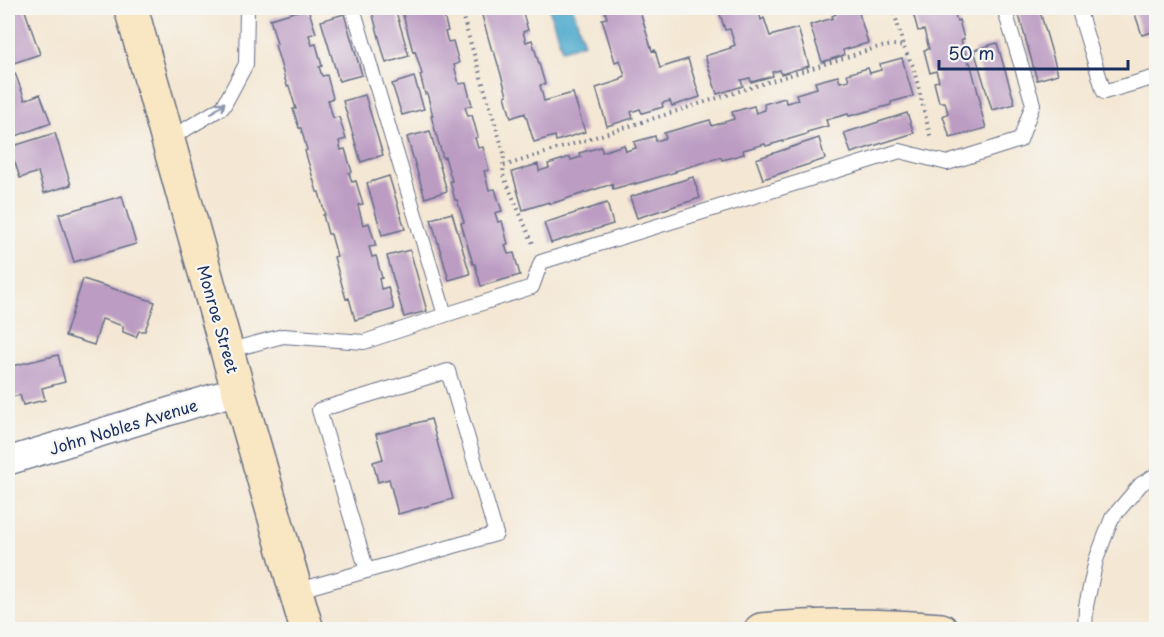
<svg xmlns="http://www.w3.org/2000/svg" width="1164" height="637" font-family="'Playpen Sans',sans-serif">
	<style>
		.water { fill: #4faacd; stroke: #356c96; stroke-width: 1.5 }
		.building { fill: #bc9cc3 }
		.lines { fill: none; stroke-linecap: round; stroke-linejoin: round }
		.lane-casing { stroke: #676f87; stroke-width: 16 }
		.street-casing { stroke: #676f87; stroke-width: 30 }
		.secondary-casing { stroke: #676f87; stroke-width: 36 }
		.path { stroke: #676f87; stroke-width: 4; stroke-dasharray: 1.5 4.5; stroke-linecap: butt }
		.lane { stroke: #fff; stroke-width: 14 }
		.street { stroke: #fff; stroke-width: 27 }
		.secondary { stroke: #f9e7c3; stroke-width: 33 }
		.oneway { stroke: #8d97ae }
		.labels { text-anchor: middle; dominant-baseline: central; stroke-width: 4.5; stroke-linejoin: round; paint-order: stroke }
		.street-label { font-size: 16px; fill: #1b2f5e; stroke: #f6f6f2 }
	</style>
	<rect width="100%" height="100%" fill="#f6f6f2"/>
	<filter id="ink" filterUnits="userSpaceOnUse"><feTurbulence type="fractalNoise" baseFrequency=".0167" numOctaves="2"/><feDisplacementMap in="SourceGraphic" scale="12" xChannelSelector="R" yChannelSelector="G"/><feConvolveMatrix kernelMatrix="1 2 1 2 8 2 1 2 1" color-interpolation-filters="sRGB"/></filter>
	<filter id="wash" filterUnits="userSpaceOnUse"><feTurbulence type="fractalNoise" baseFrequency=".008" numOctaves="4" result="noise"/><feDisplacementMap in="SourceGraphic" scale="24" xChannelSelector="R" yChannelSelector="G"/><feGaussianBlur stdDeviation="1.35" result="paint"/><feColorMatrix in="noise" values="0 0 0 0 0 0 0 0 0 0 0 0 0 0 0 0 0 1.4 0 .05"/><feComposite in="paint" operator="in"/></filter>
	<g filter="url(#wash)">
		<rect width="100%" height="100%" fill="#f4e7d3"/>
		<!-- water -->
		<path class="water" d="M549 8H573L584 43 562 50Z"/>
		<g id="blocks">
			<!-- building -->
			<path class="building" d="M8 8H24L40 54 8 65Z
				M308 8 316 33 309 35 312 45 316 44 322 66 319 67 322 76 327 75 333 98 328 100 333 118 339 117 346 139 339 141 341 150 345 149 352 172 349 173 352 182 356 181 363 204 358 205 363 225 369 223 376 246 369 247 372 257 376 256 382 278 379 279 381 289 388 287 394 309 355 320 349 298 346 299 334 257 337 256 331 234H328L323 215H325L319 192H317L305 151 307 150 301 128H299L293 109H296L289 86H287L275 45 277 44 270 19Z
				M371 8H395L409 56 386 63Z
				M403 8H437L438 10 442 9 448 31 445 32 448 42 453 41 459 63 454 65 459 84 466 83 472 105 465 107 468 116 472 115 478 137 475 138 478 148 483 147 489 170 484 171 489 190 495 189 502 211 495 213 498 222 502 221 508 244 505 245 508 254 514 253 520 275 481 286 475 264H473L461 223 464 222 457 200H455L450 181H452L445 157 443 158 431 116H433L427 93 425 94 420 75 422 74 415 51 413 52 402 11 404 10Z
				M481 8H516L517 12 522 10 528 30 523 32 526 42 532 40 545 84 540 85 544 101 573 93 585 132 556 141 555 136 534 142 525 113 511 118 505 96 507 95 494 51H492L481 12H482Z
				M604 8H639L652 51 655 50 660 68 688 59 700 97 672 106 670 101 662 103 663 107 642 113 640 109 631 112 633 118 607 126 596 88 621 80V78L625 76 620 60 615 62 602 19 607 18Z
				M718 8H758L761 20 764 18 770 36 798 28 809 66 781 74 780 70 772 72 773 76 751 82 750 78 741 80 743 86 717 94 705 56 731 48 730 47 735 45 730 29 725 30Z
				M835 8H877L859 13 868 43 843 50 844 55 822 62 810 25 833 18 832 16 836 14Z
				M916 8H953L957 21 959 20 964 39 961 40 968 63 970 62 981 104H979L986 128 950 138 943 116 948 113 945 102H939L934 82 939 81 936 71 930 73 924 50 929 49 924 30 918 31 912 9Z
				M1017 8H1039L1058 74 1037 80Z
				M1133 8H1156V31L1142 35Z
				M344 14 362 75 339 81 321 21Z
				M997 43 1015 104 992 110 974 50Z
				M902 58 913 96 891 102V105L849 116 848 114 826 120 828 126 807 132V134L766 146 765 144 743 150 744 154 722 160 721 157 675 171 676 172 635 184V183L613 189 612 184 550 204 549 202 523 210 512 172 538 164 539 171 549 168 548 164 570 157 571 160 581 157 579 153 601 147 602 152 624 145 626 151 636 148 634 142 655 136 656 141 666 138 664 133 710 120 712 126 734 119 732 112 754 106 756 113 765 110 764 104 785 98 786 103 798 100 796 94 817 88 815 82 838 76 840 82 849 80 847 74 868 68 870 73 881 70 880 64Z
				M15 73 25 100 40 94 51 123 8 139V76Z
				M414 77 424 109 402 115 392 84Z
				M365 95 383 155 361 162 343 101Z
				M907 113 914 133 851 153 844 133Z
				M430 131 447 191 425 198 407 137Z
				M55 133 71 185 44 193 38 172 20 178 10 147Z
				M819 138 825 159 763 179 756 159Z
				M389 176 405 229 382 235 367 183Z
				M693 177 700 198 637 218 630 197Z
				M122 196 136 244 74 262 59 214Z
				M607 203 613 224 551 243 544 223Z
				M452 213 470 274 449 280 431 219Z
				M410 250 427 311 404 317 387 256Z
				M83 279 155 302 145 331H139L136 337 123 332V326L102 319 94 345 65 336Z
				M58 355 65 382 42 388 45 400 23 405 20 395 8 398V367Z
				M431 419 453 499 398 514 389 479 378 482 373 462 383 459 376 434Z"/>
		</g>
	</g>
	<g filter="url(#ink)">
		<use href="#blocks" fill-opacity="0" stroke="#676f87" stroke-width="1.5"/>
		<g class="lines">
			<!-- lane casing -->
			<g class="lane-casing">
				<path id="lane" d="M1078 8 1104 92 1156 77
					M169 139 223 107 246 64 247 8
					M445 315 532 287 541 262 900 151 947 163 1020 140 1033 104 1004 8
					M227 351 283 336 364 342 445 315 353 8
					M296 591 496 534 448 371 319 410 367 571
					M1085 630 1086 606 1096 560 1112 518 1141 484 1156 475"/>
			</g>
			<!-- street casing -->
			<g class="street-casing">
				<path id="street" d="M8 461 239 390"/>
			</g>
			<!-- secondary casing -->
			<g class="secondary-casing">
				<path id="secondary" d="M131 8 227 351 307 630
					M761 630C821 624 881 625 941 630"/>
			</g>
			<!-- path -->
			<path class="path" d="M460 8 504 153 503 175 534 246
				M893 8 904 48
				M504 166 875 48 893 45 903 46 913 66 931 139"/>
			<!-- lane -->
			<use href="#lane" class="lane"/>
			<!-- street -->
			<use href="#street" class="street"/>
			<!-- secondary -->
			<use href="#secondary" class="secondary"/>
		</g>
		<!-- one-way arrows -->
		<defs><path id="oneway-shaft" d="M-6 0H5M1.5-3L5.5 0L1.5 3" fill="none" stroke-width="1.6" stroke-linecap="round" stroke-linejoin="round" transform="scale(1.5)"/></defs>
		<use class="oneway" href="#oneway-shaft" transform="translate(218 108) rotate(-40)"/>
	</g>
	<g class="labels">
		<!-- street labels -->
		<g class="street-label">
			<text transform="translate(219 319) rotate(74)">Monroe Street</text>
			<text transform="translate(123 426) rotate(-17)">John Nobles Avenue</text>
		</g>
	</g>
	<!-- margin -->
	<rect width="1164" height="637" fill="none" stroke="#f6f6f2" stroke-width="30"/>
	<!-- scale -->
	<path d="M939 60v9h189v-9" fill="none" stroke="#1b2f5e" stroke-width="3"/>
	<text x="948" y="60" font-size="18" fill="#1b2f5e" stroke="#f6f6f2" stroke-width="4.5" paint-order="stroke">50 m</text>
</svg>
